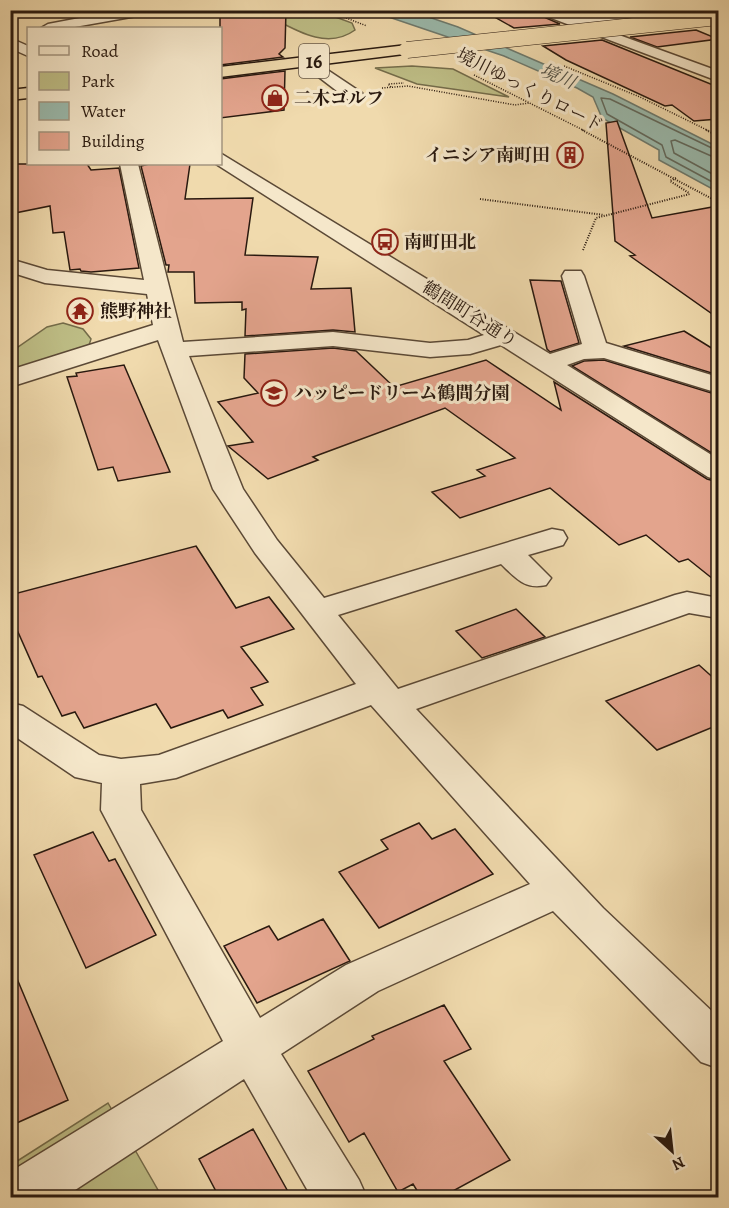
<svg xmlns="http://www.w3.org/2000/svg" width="729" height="1208" font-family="Alegreya,'Noto Serif JP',serif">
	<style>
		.green { fill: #bebe86; stroke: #746c4a; stroke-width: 1.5 }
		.water { fill: #9abaad; stroke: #6d7a6e; stroke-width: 1.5 }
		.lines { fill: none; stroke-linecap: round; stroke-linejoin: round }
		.shore { stroke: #626a5e; stroke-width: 1.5 }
		.building { fill: #e3a48d; stroke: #29190f; stroke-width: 1.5 }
		.minor-casing { stroke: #5b4936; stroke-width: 3 }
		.highway-casing { stroke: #29190f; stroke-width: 3 }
		.path-far1 { stroke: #29190f; stroke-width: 1.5; stroke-dasharray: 1 1.5; stroke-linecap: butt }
		.path { stroke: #29190f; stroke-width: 2; stroke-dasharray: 1 1.5; stroke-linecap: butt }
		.minor { fill: #f5e7ca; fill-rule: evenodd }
		.highway { fill: #f0daad; fill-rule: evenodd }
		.highway-bridge-casing { stroke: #29190f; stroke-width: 17; stroke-linecap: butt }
		.highway-bridge { stroke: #f0daad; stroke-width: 16 }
		.labels { text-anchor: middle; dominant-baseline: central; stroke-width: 6; stroke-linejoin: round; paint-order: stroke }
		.far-water-label { font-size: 18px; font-style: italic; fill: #515146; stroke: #f5e7ca }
		.far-street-label { font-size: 18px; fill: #29190f; stroke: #f5e7ca }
		.far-poi-label { font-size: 18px; font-weight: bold; fill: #29190f; stroke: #f5e7ca; text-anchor: start }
		.shield { fill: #f5e7ca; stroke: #665747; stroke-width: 1.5 }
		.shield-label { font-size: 20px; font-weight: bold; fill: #29190f }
	</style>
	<rect width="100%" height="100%" fill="#f0daad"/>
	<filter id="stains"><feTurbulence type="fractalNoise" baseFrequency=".00333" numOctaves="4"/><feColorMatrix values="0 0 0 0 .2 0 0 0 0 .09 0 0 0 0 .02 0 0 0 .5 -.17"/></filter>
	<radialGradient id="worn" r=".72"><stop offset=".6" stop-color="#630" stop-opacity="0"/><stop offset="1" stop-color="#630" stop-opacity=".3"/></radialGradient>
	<!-- green -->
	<path class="green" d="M319 11 352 23 355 30C325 52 291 27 263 13Z
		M412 66 453 69 509 97 417 84 375 68Z
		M63 323 83 329 91 339 86 355 11 379V352L47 327Z
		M108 1103 162 1197 11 1198V1165Z"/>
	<!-- water -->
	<path class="water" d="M371 11H411L458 27 613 94 718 147V192L659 160V150L602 118 593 97 577 88 504 56Z"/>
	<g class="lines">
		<!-- shore -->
		<path class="shore" d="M718 151 610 99 601 98 607 114 662 145 666 157 718 185
			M718 159 675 140 671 141 674 153 718 177"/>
	</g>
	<!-- building -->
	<path class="building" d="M220 10H286L285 48 279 54 283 57 220 65Z
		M482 10H528L560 24 514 28Z
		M696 30 718 39 657 47 630 37Z
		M602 40 718 87V119L694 121 672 105 665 106 566 60 543 46Z
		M285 71 284 110 220 118V79Z
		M617 121 652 218 718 206V318L630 256 635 255 615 241 606 123Z
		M10 164H87L91 170 119 168 139 268 91 272 81 271 80 269 70 270 64 232 53 233 50 206 10 214Z
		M149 164H190L185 199 253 198 245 255 318 257 311 289 351 288 355 332 333 330 245 336 246 309 242 310V302L195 303 194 272H168L169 265H166L141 166Z
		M530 280 561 281 579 343 550 352 547 349Z
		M684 331 718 352V375L624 346Z
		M333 348 356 351 394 387 486 360 561 410 554 382 707 479 718 482V583L688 559 679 562 646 535 619 545 550 488 460 518 432 492 485 476 477 470 515 458 445 408 313 457 318 460 268 479 228 446 253 442 218 402 258 393 244 378 245 354Z
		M604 360 718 395V457L572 366 584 361Z
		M124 365 170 472 118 481 113 467 98 470 67 377 77 376 76 373Z
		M196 546 236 608 269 597 294 629 241 647 268 682 251 688 263 705 228 718 223 710 171 728 156 704 84 728 75 712 62 716 42 676 38 677 10 614V595Z
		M516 609 545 637 482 658 456 631Z
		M699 665 718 682V725L657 750 606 701Z
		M419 823 432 839 455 829 493 874 379 928 339 872 388 849 381 840Z
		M93 832 109 861 115 859 156 935 86 968 34 855Z
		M323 919 350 961 257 1003 224 946 269 926 278 940Z
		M10 962 68 1100 10 1126Z
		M444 1005 471 1049 444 1061 510 1160 442 1197H421L413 1184 398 1192 364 1133 349 1142 308 1071 374 1039 372 1036Z
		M253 1129 291 1197H219L199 1159Z"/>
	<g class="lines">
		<!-- minor casing -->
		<g class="minor-casing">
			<path id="minor" d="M122 10H155L148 14 69 28H41L48 24Z
				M530 10H551L571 17 626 10H677L670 14 586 23 718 71V81Z
				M10 38 28 46V56L10 48Z
				M308 57 362 93 364 97 362 101H350L303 65 300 62 303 59Z
				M220 153 550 354 582 344 562 276 565 271H581L584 276 606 343 718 377V393L604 358 584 359 567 365 718 459V480L708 477 501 345 470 354 430 357 333 346 189 356 243 489 277 540 324 598 552 529 563 531 567 538 563 545 528 555 551 578 546 585C525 590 516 578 501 564L338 615 398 689 675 595 687 592 718 598V618L689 613 416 709 603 908 718 1017V1068L701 1062 553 911 378 991 281 1054 359 1180 367 1198H312L244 1079 63 1198H10V1172L223 1041 101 810 102 783 75 777 10 733V703L23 706 99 755 121 759 159 755 356 684 255 553 213 489 158 340 10 387V370L153 325 147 294 45 283 10 272V259L47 270 144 280 120 164H138L183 342 333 332 430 343 468 340 484 335 216 164H220ZM371 705 530 884 346 965 260 1018 141 810 140 784 176 778Z"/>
		</g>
		<!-- highway casing -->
		<g class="highway-casing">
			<path id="highway" d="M407 45 412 47 415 50 412 53 220 77V67Z
				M28 88V98L10 100V90Z"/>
		</g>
		<!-- path-far1 -->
		<path class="path-far1" d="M325 10 367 26
			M426 10 437 15
			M564 66 640 97 709 131
			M474 75 585 131
			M391 87 388 84 404 83
			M382 88 408 86 515 105 529 103"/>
		<!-- path -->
		<path class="path" d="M582 130 718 202
			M706 130 718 136
			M676 178 670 181 689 193
			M480 199 604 215
			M583 250 596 218 690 194"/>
		<!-- minor -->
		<use href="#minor" class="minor"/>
		<!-- highway -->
		<use href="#highway" class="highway"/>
		<!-- highway-bridge casing -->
		<g class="highway-bridge-casing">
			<path id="highway-bridge" d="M407 50 718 17"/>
		</g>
		<!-- highway-bridge -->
		<use href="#highway-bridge" class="highway-bridge"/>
	</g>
	<!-- icons -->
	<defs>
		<g id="shop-ring" transform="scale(1.35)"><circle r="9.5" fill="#f5e7ca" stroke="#8f2418" stroke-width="1.5"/><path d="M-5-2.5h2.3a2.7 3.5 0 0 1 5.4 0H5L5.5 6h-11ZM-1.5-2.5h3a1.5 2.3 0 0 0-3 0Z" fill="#8f2418"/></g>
		<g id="building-ring" transform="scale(1.35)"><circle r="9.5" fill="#f5e7ca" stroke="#8f2418" stroke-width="1.5"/><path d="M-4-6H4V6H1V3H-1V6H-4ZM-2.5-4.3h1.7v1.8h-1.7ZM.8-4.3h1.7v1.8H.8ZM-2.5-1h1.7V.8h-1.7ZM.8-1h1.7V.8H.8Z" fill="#8f2418"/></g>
		<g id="bus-ring" transform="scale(1.35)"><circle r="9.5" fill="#f5e7ca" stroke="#8f2418" stroke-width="1.5"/><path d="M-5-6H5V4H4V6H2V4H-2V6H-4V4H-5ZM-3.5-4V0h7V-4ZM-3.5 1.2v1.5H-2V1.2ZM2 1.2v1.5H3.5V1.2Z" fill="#8f2418"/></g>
		<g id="temple-ring" transform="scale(1.35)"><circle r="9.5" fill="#f5e7ca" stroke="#8f2418" stroke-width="1.5"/><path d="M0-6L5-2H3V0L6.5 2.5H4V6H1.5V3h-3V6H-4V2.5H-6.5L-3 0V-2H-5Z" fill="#8f2418"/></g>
		<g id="school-ring" transform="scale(1.35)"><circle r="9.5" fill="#f5e7ca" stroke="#8f2418" stroke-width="1.5"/><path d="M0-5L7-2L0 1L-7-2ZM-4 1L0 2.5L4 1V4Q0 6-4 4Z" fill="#8f2418"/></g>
	</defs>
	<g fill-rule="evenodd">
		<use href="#shop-ring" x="275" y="98"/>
		<use href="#building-ring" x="570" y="155"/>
		<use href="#bus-ring" x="385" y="242"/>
		<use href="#temple-ring" x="80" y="311"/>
		<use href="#school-ring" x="274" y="393"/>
	</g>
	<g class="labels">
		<!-- far-water labels -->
		<g class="far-water-label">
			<text transform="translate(558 76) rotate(24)">境川</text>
		</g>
		<!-- far-street labels -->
		<g class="far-street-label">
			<text transform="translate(530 90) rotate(27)">境川ゆっくりロード</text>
			<text transform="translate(470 314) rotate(32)">鶴間町谷通り</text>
		</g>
		<!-- far-poi labels -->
		<g class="far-poi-label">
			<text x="294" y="98">二木ゴルフ</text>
			<text x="550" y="155" text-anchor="end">イニシア南町田</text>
			<text x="404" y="242">南町田北</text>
			<text x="100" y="311">熊野神社</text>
			<text x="294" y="393">ハッピードリーム鶴間分園</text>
		</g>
		<!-- shield labels -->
		<rect class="shield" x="299" y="44" width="30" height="34" rx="4.5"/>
		<g class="shield-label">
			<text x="314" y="61">16</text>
		</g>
	</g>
	<!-- margin -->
	<rect width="729" height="1208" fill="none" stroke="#f0daad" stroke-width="36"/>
	<rect x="12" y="12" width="705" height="1184" fill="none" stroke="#29190f" stroke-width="3"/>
	<rect x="18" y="18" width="693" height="1172" fill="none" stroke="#29190f" stroke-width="1.5"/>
	<!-- legend -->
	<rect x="27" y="27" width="195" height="138" fill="#f5e7ca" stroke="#a3957f" stroke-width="1.5"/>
	<rect x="39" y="46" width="30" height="9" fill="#f5e7ca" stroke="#a3957f" stroke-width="1.5"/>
	<text x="81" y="57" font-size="18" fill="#29190f">Road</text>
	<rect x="39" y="72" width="30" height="18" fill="#bebe86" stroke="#a3957f" stroke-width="1.5"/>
	<text x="81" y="87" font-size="18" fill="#29190f">Park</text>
	<rect x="39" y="102" width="30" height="18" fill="#9abaad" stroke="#a3957f" stroke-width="1.5"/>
	<text x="81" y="117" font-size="18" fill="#29190f">Water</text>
	<rect x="39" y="132" width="30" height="18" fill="#e3a48d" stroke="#a3957f" stroke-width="1.5"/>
	<text x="81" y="147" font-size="18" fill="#29190f">Building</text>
	<!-- north arrow -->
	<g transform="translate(672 1151) rotate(153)" stroke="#f5e7ca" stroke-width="4.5" paint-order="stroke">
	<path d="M0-4.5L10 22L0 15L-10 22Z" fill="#29190f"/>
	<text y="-9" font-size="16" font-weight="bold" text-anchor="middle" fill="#29190f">N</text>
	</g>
	<rect width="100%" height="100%" filter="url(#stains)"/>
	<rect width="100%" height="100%" fill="url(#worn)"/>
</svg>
